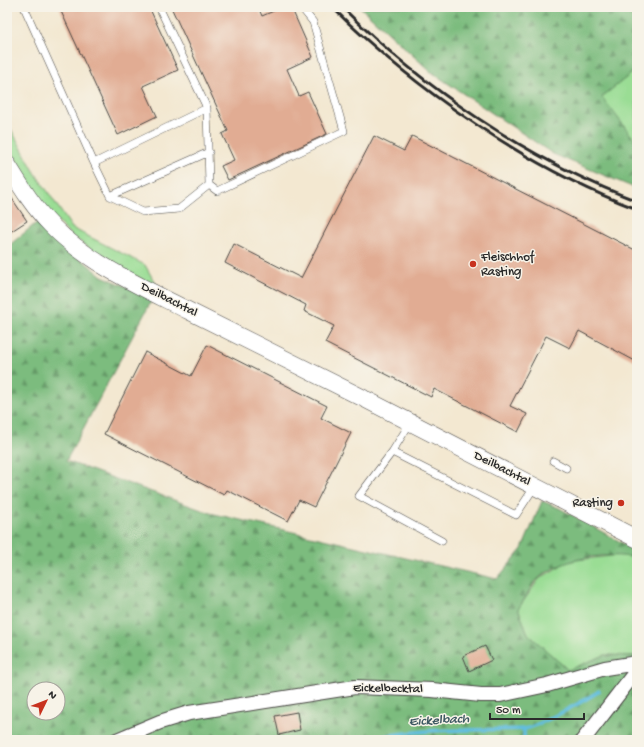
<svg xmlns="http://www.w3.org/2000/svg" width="644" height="747" font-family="'Gochi Hand',sans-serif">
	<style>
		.grass { fill: #9add94; stroke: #628460 }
		.forest { fill: url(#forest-firs); stroke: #537454; fill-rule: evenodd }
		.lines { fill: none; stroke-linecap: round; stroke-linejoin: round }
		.stream { stroke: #62bee0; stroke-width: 3.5 }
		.building { fill: #e1ac93 }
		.service-casing { stroke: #494744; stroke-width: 8 }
		.minor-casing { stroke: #494744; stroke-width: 16 }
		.tertiary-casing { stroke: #494744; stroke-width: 18 }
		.service { stroke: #fff; stroke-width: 7 }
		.minor { stroke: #fff; stroke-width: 14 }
		.tertiary { stroke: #fff; stroke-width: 17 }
		.rail { stroke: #2b2b2b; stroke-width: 3 }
		.poi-dot { fill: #c8321e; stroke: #f7f3e8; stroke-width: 1.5 }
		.labels { text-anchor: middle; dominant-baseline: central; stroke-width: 3; stroke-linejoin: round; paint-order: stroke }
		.poi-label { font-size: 13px; fill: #2b2b2b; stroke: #f7f3e8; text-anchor: start }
		.street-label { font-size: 13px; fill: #2b2b2b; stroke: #f7f3e8 }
		.water-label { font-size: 14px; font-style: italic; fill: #3c5761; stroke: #f7f3e8 }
	</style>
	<defs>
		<pattern id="forest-firs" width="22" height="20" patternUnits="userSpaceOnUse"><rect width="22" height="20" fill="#7bbc7e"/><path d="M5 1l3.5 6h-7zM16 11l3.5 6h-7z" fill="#659967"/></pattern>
	</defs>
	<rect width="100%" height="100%" fill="#f7f3e8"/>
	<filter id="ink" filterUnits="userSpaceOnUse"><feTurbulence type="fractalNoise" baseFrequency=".025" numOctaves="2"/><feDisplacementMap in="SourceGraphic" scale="8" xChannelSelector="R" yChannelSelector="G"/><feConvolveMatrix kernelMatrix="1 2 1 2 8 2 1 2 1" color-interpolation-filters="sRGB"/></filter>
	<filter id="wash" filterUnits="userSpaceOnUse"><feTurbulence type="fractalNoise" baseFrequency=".012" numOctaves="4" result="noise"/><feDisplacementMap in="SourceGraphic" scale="16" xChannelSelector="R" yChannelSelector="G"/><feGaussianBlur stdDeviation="0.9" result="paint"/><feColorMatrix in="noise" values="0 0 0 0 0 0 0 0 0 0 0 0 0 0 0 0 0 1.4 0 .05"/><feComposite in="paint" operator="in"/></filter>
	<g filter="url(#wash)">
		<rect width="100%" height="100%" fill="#f3e8d1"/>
		<!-- grass -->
		<path class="grass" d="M637 69V143L601 97Z
			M7 122 34 171 72 228 145 265 158 288 109 262 69 234 42 205 7 144Z
			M620 555 637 558V656L605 655 568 670 528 634 518 609 539 579 568 561Z"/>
		<!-- forest -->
		<path class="forest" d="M360 7H617L637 15V69L602 97 637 143V189L553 154 431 72Z
			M40 220 61 243 102 276 153 298 66 461 210 513 497 579 522 549 542 501 559 508 637 551V558C605 552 565 557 539 578 531 585 525 600 518 609L528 634 568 670 605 655 637 656V740H7V247ZM34 689H58V713H34Z"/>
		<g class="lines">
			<!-- stream -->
			<path class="stream" d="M368 740C413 727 475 731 523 729 534 729 589 698 599 691
				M524 740V729"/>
		</g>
		<g id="blocks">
			<!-- building -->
			<path class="building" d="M59 7H149L178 70 143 86 157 116 118 135Z
				M171 7H258L262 16 283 7H291L313 57 287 69 299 96 308 92 327 134 228 180 221 166 234 160 222 134 228 131Z
				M374 136 404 151 412 136 637 251V362L579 331 570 348 546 336 510 406 527 414 518 432 434 389 431 397 325 343 334 326 304 311 306 305 225 263 234 244 301 278Z
				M7 191 27 221 7 234Z
				M207 345 327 406 321 418 351 433 314 507 299 500 288 521 227 490 224 495 104 434 145 352 191 376Z
				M485 646 492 660 469 671 463 656Z
				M297 712 300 730 279 735 275 716Z"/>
		</g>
	</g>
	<g filter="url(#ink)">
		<use href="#blocks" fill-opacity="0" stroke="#494744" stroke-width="1"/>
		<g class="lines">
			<!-- service casing -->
			<g class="service-casing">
				<path id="service" d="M24 7 94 163 207 108 159 7
					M207 108 209 185 217 191 344 131 313 22 301 7
					M94 163 110 196 143 212 179 209 209 185
					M110 196 209 152
					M410 423 392 452 359 496 442 541
					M392 452 516 515 535 486
					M553 461 566 468"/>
			</g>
			<!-- minor casing -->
			<g class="minor-casing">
				<path id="minor" d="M117 740 160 722 189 713 355 687 432 690 481 695H500L547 685 605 668 637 663
					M583 740 637 670"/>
			</g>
			<!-- tertiary casing -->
			<g class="tertiary-casing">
				<path id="tertiary" d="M7 164C20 185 33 207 51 225 89 264 142 287 189 311 247 340 305 369 363 398
					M367 400 637 539"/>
			</g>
			<!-- service -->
			<use href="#service" class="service"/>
			<!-- minor -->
			<use href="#minor" class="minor"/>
			<!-- tertiary -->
			<use href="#tertiary" class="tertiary"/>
			<!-- rail -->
			<path class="rail" d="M332 7C413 88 529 169 637 209
				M342 7C423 88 530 161 637 201"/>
		</g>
	</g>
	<!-- markers -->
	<g class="poi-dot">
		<circle cx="473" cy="264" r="4"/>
		<circle cx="621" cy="503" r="4"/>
	</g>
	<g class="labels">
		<!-- poi labels -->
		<g class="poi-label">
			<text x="481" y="257">Fleischhof<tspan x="481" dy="15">Rasting</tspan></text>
			<text x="613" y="503" text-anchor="end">Rasting</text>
		</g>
		<!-- street labels -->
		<g class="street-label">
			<text transform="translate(169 300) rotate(27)">Deilbachtal</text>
			<text transform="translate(502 469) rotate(27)">Deilbachtal</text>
			<text transform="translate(388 689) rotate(1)">Eickelbecktal</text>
		</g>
		<!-- water labels -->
		<g class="water-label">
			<text transform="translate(439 721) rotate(-3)">Eickelbach</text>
		</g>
	</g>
	<!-- margin -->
	<rect width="644" height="747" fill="none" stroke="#f7f3e8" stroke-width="24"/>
	<!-- north arrow -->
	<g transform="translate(46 701) rotate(47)"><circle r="19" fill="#f7f3e8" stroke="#a5a39c"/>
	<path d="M0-3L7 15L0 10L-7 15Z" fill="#c8321e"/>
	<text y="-6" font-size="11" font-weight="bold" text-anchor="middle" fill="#2b2b2b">N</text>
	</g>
	<!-- scale -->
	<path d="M490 713v6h94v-6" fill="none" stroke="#2b2b2b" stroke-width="2"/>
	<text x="496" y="713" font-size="12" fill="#2b2b2b" stroke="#f7f3e8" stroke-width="3" paint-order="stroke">50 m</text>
</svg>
